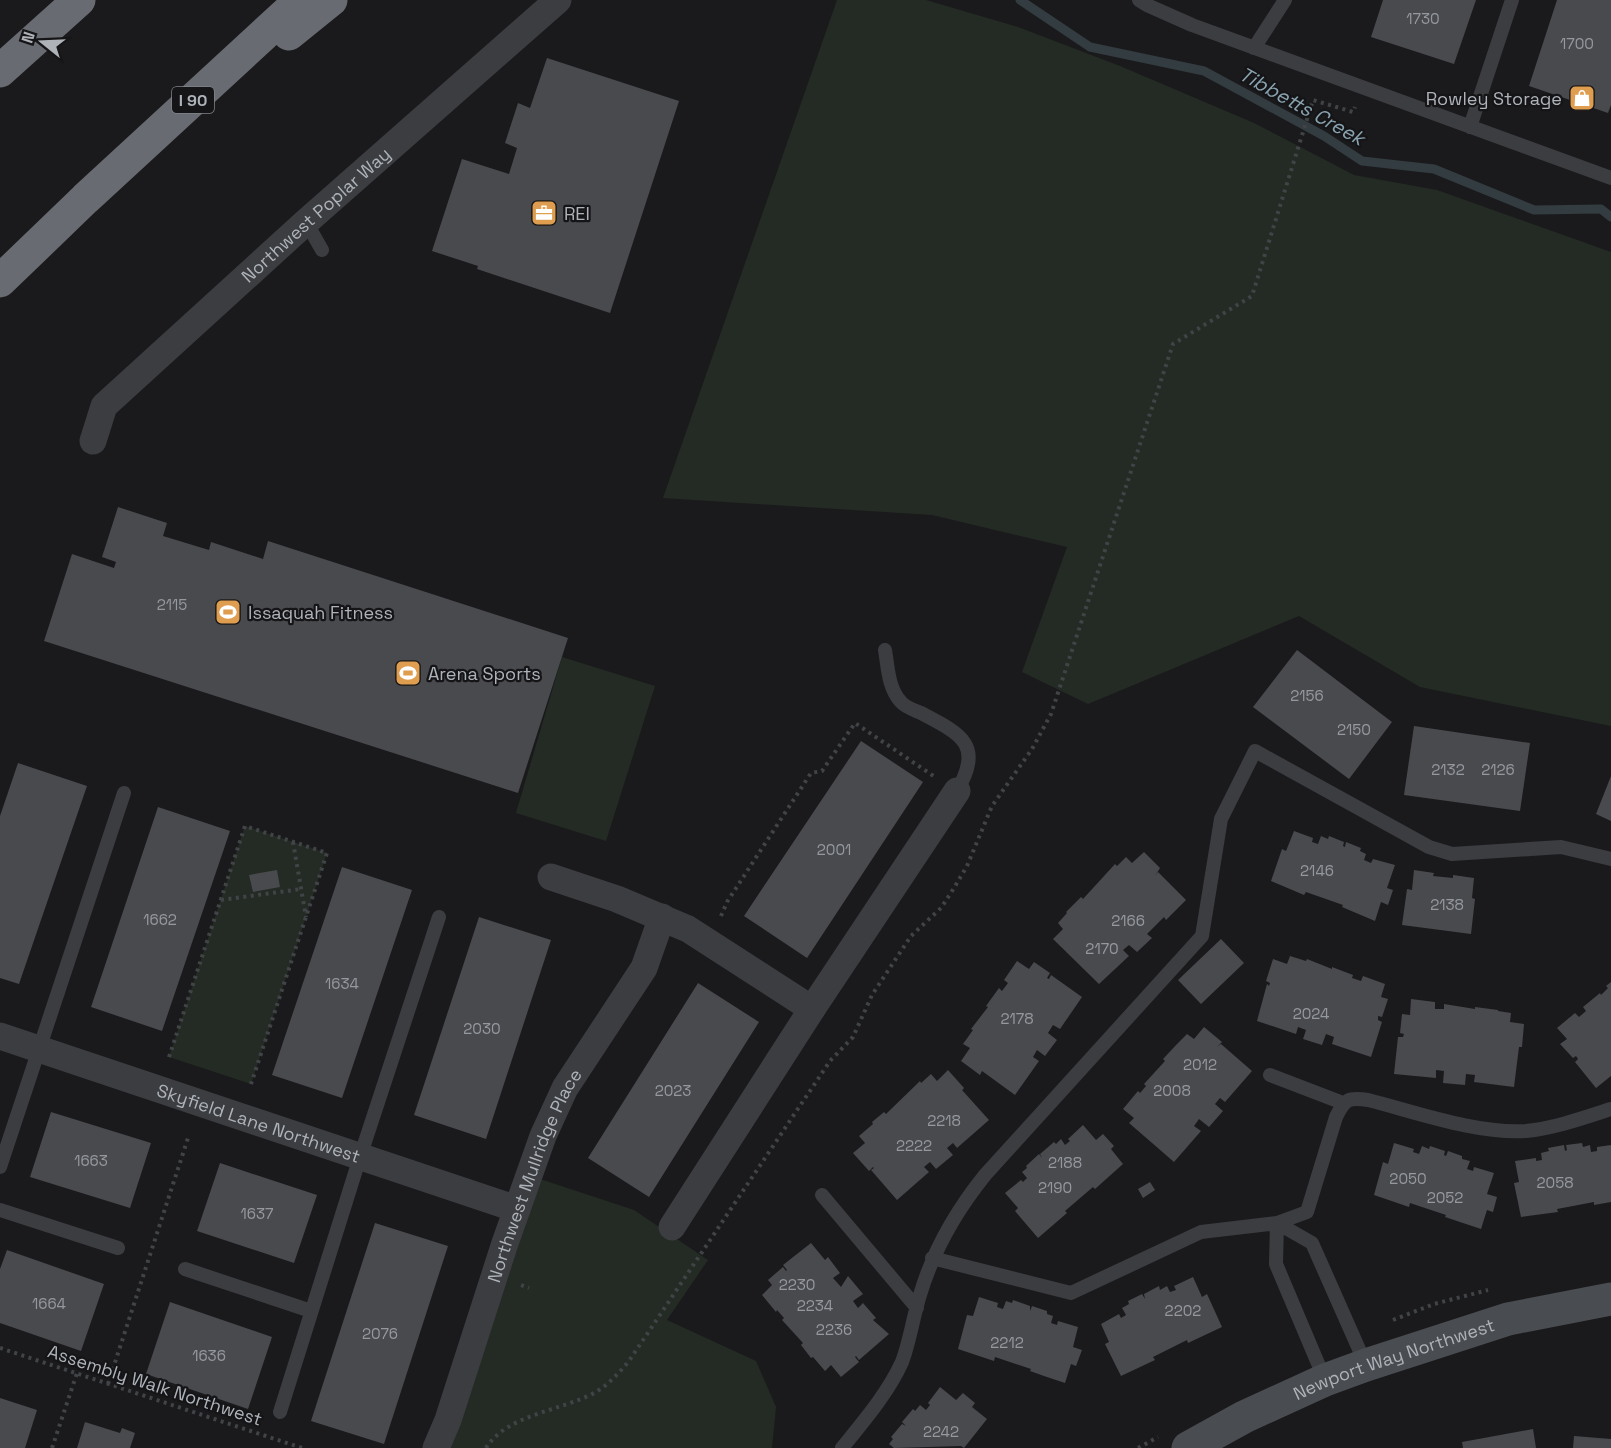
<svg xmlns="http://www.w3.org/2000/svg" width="1611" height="1448" font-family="'Space Grotesk',sans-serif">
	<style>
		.green { fill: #242b24 }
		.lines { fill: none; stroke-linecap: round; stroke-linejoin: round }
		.stream { stroke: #333c40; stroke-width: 9 }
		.building { fill: #494a4e }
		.path { stroke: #414447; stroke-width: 4; stroke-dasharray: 3 4.5; stroke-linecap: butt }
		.lane { stroke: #3b3d40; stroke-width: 14 }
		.street { stroke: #3b3d40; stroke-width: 27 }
		.secondary { stroke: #494c50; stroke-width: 33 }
		.highway { stroke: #686b71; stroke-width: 33 }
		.labels { text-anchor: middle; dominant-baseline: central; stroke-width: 4.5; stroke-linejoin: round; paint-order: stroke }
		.number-label { font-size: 15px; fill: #95999f }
		.shield { fill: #151517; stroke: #808489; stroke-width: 1.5 }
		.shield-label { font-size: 16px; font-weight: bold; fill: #aeb3ba }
		.poi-label { font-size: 18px; fill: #aeb3ba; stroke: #151517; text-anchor: start }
		.street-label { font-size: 18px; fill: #aeb3ba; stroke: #151517 }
		.water-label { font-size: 20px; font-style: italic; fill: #89a3b0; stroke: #151517 }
	</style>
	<rect width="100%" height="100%" fill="#1a1a1c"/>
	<!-- green -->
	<path class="green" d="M837 0H926L1018 27 1120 66 1254 123 1354 175 1437 190 1611 252V726L1420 687 1299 616 1088 704 1022 672 1067 547 932 515 663 498Z
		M562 657 655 686 606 841 516 813Z
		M245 826 327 853 251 1084 169 1057Z
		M528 1175 634 1210 708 1260 667 1320 756 1361 776 1407 772 1448H436Z"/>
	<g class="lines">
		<!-- stream -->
		<path class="stream" d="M1020 0 1090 47 1204 71 1324 136 1362 161 1434 169 1534 210 1601 209 1611 217"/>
	</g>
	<!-- building -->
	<path class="building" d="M1383 0H1476L1454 64 1371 37Z
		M1557 0H1611V105L1608 113 1529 86Z
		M547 58 679 101 610 313 477 269 478 266 432 251 462 159 509 174 517 148 505 143 518 103 530 108Z
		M118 507 167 523 163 536 209 550 211 542 263 559 268 541 568 638 518 793 44 641 72 554 114 568 116 562 102 557Z
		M1297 650 1392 722 1349 779 1253 707Z
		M1414 726 1530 743 1520 811 1404 795Z
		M861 741 923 782 807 958 744 916Z
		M18 763 87 786 19 984 0 978V816Z
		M1611 776V821L1596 814Z
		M158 807 230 831 162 1031 91 1007Z
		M1294 831 1313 838 1312 842 1318 844 1321 836 1328 839 1329 836 1344 842 1343 846 1345 847 1346 842 1361 848 1360 851 1366 854 1364 860 1371 863 1373 859 1395 865 1387 888 1393 890 1388 905 1381 902 1375 921 1342 907 1343 905 1306 892 1304 895 1271 881 1282 849 1286 851Z
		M1144 852 1160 868 1155 876 1158 872 1186 900 1166 920 1164 917 1147 934 1152 938 1137 952 1129 945 1123 950 1129 956 1099 984 1053 939 1063 929 1058 923 1067 913 1066 912 1081 897 1083 899 1115 864 1117 866 1126 857 1132 863Z
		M342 867 412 890 342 1098 272 1075Z
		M277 870 280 887 253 892 249 875Z
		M1414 870 1434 873 1433 876 1453 878V875L1474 878 1472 898 1475 899 1471 934 1402 925 1407 889 1412 890Z
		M479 917 551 940 486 1139 414 1115Z
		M1221 939 1244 963 1201 1004 1178 980Z
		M1290 956 1306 961 1307 959 1332 969V967L1353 975 1352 978 1361 981 1363 976 1385 984 1381 997 1388 999 1382 1017 1378 1016V1020L1382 1022 1371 1057 1332 1044 1334 1037 1326 1034 1322 1045 1303 1039 1306 1030 1298 1027 1296 1034 1257 1021 1267 984 1269 986 1270 983 1266 981 1273 959 1287 964Z
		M1017 961 1029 969 1034 962 1050 973 1047 978 1049 979 1051 975 1082 997 1060 1029 1053 1025 1048 1033 1057 1040 1045 1056 1037 1050 1033 1057 1039 1061 1015 1095 982 1071 980 1075 961 1061 970 1048 963 1044 973 1030 971 1029 988 1007 986 1006 999 988 1002 991 1008 983 1004 980Z
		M1611 982V1076L1596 1088 1575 1062 1578 1059 1576 1056 1573 1058 1560 1044 1567 1039 1557 1028 1575 1013 1579 1017 1586 1011 1583 1007 1600 993 1601 995 1608 988 1606 986Z
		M698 983 759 1022 649 1197 588 1158Z
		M1411 999 1435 1002V1009H1444V1004L1475 1009V1007L1498 1010V1011L1511 1013 1510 1022 1524 1024 1522 1047H1519L1514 1087 1474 1082 1475 1075 1466 1074 1465 1085 1443 1083 1444 1071 1436 1070V1078L1394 1074 1398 1037H1403L1404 1034 1400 1033 1402 1014 1410 1015Z
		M1204 1027 1222 1042 1217 1047 1221 1044 1252 1071 1225 1102 1220 1098 1215 1104 1223 1111 1209 1127 1199 1119 1194 1126 1201 1131 1174 1162 1129 1123 1134 1118 1123 1109 1138 1091 1140 1093 1146 1086 1144 1084 1165 1061 1163 1059 1178 1043 1187 1034 1194 1039Z
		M948 1070 964 1088 959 1094 962 1090 989 1120 957 1148 953 1143 947 1148 953 1155 936 1169 930 1162 924 1167 929 1172 897 1200 871 1170 874 1168 873 1167 869 1171 853 1153 865 1143 859 1136 873 1124 872 1122 884 1112 886 1114 920 1081 921 1083 931 1074 937 1081Z
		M51 1112 151 1143 130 1208 30 1177Z
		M1083 1125 1096 1140 1103 1134 1114 1146 1111 1149 1123 1164 1095 1189 1093 1187 1065 1211 1067 1213 1038 1238 1015 1211 1018 1208 1005 1193 1021 1180 1023 1182 1027 1178 1022 1172 1027 1168 1026 1166 1039 1154 1042 1158 1040 1154 1054 1142 1056 1144 1061 1139 1065 1145 1070 1141 1068 1139Z
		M1394 1143 1414 1149 1413 1152 1419 1154 1422 1146 1429 1149 1430 1146 1445 1151 1444 1155 1446 1156 1448 1151 1462 1156V1159L1470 1161 1467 1169 1473 1171 1474 1167 1494 1173 1487 1194 1497 1197 1493 1212 1487 1210 1481 1229 1445 1217 1446 1215 1410 1203 1409 1207 1374 1195 1383 1162 1388 1164Z
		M1582 1143 1583 1147 1590 1145 1591 1152 1597 1151V1147L1611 1145V1202L1594 1205V1202L1557 1209 1558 1212 1521 1217 1514 1183 1519 1182 1515 1161 1536 1158V1161L1542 1160 1541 1153 1549 1151 1548 1148 1564 1145 1565 1151 1567 1150 1566 1145Z
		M220 1163 317 1195 294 1263 197 1231Z
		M1150 1182 1155 1190 1143 1198 1138 1189Z
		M375 1223 448 1246 384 1444 311 1421Z
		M811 1243 825 1260 828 1257 840 1273 833 1278 841 1287 848 1276 863 1294 853 1301 858 1308 863 1303 876 1318 873 1320 889 1334 859 1360 856 1356 855 1357 859 1362 841 1377 831 1365 825 1371 813 1357 811 1358 801 1345 803 1343 782 1320 784 1318 777 1310 776 1312 762 1295 772 1285 768 1280 783 1267 786 1271 787 1270 783 1265Z
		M7 1250 104 1284 81 1351 0 1323V1269Z
		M1193 1277 1202 1297 1207 1294 1222 1327 1188 1343 1187 1340 1153 1357 1155 1360 1121 1376 1105 1344 1109 1342 1101 1324 1119 1314 1121 1318 1126 1315 1122 1308 1129 1304 1128 1301 1142 1294 1145 1299 1144 1294 1159 1286 1160 1290 1167 1286 1170 1292 1176 1290 1174 1286Z
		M979 1297 998 1303 997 1307 1003 1309 1006 1301 1012 1303 1013 1300 1030 1306V1311L1032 1306 1047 1311V1314L1053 1316 1051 1323 1057 1325 1058 1321 1078 1327 1073 1347 1082 1350 1076 1366 1071 1364 1065 1383 1044 1376 1030 1371 1031 1369 995 1357 994 1361 958 1349 967 1315 973 1316Z
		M170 1302 272 1337 248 1409 146 1374Z
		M940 1387 956 1400 963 1393 975 1403 972 1407 987 1419 964 1448 961 1446 894 1448 889 1444 893 1439 891 1437 902 1424 906 1426 902 1422 913 1409 915 1411 920 1405 926 1410 930 1405 928 1403Z
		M0 1398 37 1410 25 1448H0Z
		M85 1422 120 1433 122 1428 135 1433 130 1448H77Z
		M1533 1429 1536 1448H1463L1462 1442Z
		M1574 1436 1611 1439V1448H1573Z"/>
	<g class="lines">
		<!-- path -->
		<path class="path" d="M293 842 306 917
			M221 900 301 889
			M721 916 727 902 811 773 822 771 855 723 935 777
			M169 1057 245 826 327 853 251 1084
			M521 1285 529 1288
			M1393 1320 1434 1304 1488 1290
			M0 1348 302 1448
			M108 1384 188 1138
			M52 1448 77 1373
			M486 1448C507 1414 562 1411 596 1392 609 1384 619 1373 629 1361L830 1061 853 1037 872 995 911 936 941 908 954 888 967 866 992 806 1032 749 1051 714 1173 344 1252 296 1313 100 1353 112 1355 107
			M1138 1448 1158 1437"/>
		<!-- lane -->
		<path class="lane" d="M1139 0 1147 5 1192 25 1611 178
			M1254 48 1285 0
			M1470 127 1512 0
			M306 222 322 250
			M885 650C888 667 888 688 901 702 905 707 914 710 921 713 961 734 984 744 957 791
			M1270 1075 1343 1103
			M0 1167 124 793
			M822 1195 917 1308
			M0 1210 118 1248
			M932 1258 1071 1293 1201 1232 1277 1223 1307 1212 1336 1117C1345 1099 1348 1097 1368 1100 1416 1112 1476 1134 1526 1131 1555 1128 1583 1118 1611 1109
			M185 1269 311 1311
			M1325 1380 1276 1264 1277 1223 1312 1243 1366 1365
			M280 1412 360 1157 439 917
			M842 1448C863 1422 888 1393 902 1362 910 1341 913 1317 920 1295 933 1251 956 1211 985 1175L1202 936 1221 819 1255 751 1429 847 1452 854 1561 847 1611 859"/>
		<!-- street -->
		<g class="street">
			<path id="s1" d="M93 441 104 406 306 222 558 0"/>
			<path d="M551 877 617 899 688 929 812 1009"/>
			<path id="s2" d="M0 1036 517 1209"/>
			<path d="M672 1227 812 1009 957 791"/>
			<path id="s3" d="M436 1448 448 1420 505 1243 543 1136 565 1088 644 968 662 917"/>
		</g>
		<!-- secondary -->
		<path class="secondary" id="s4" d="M1188 1448 1244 1417 1325 1380 1366 1365 1508 1319 1611 1299"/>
		<!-- highway -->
		<path class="highway" d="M289 34 331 0
			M0 71 79 0
			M0 281 85 199 301 0"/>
	</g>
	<!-- icons -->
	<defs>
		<g id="shop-square" transform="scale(1.35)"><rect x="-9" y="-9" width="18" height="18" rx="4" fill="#de9d4f" stroke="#151517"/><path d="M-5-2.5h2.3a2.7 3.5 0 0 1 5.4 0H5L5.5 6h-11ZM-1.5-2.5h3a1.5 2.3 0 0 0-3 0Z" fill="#fff"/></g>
		<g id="office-square" transform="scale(1.35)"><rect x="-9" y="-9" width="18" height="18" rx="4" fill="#de9d4f" stroke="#151517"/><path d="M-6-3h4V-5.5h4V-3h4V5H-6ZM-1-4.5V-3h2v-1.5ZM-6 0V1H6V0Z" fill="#fff"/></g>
		<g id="stadium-square" transform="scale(1.35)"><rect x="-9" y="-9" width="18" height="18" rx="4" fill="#de9d4f" stroke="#151517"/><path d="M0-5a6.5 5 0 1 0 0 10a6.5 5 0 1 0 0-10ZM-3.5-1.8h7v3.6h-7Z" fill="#fff"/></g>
	</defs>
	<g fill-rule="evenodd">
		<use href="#shop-square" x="1582" y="98"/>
		<use href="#office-square" x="544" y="213"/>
		<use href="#stadium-square" x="228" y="612"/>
		<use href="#stadium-square" x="408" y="673"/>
	</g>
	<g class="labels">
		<!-- number labels -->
		<g class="number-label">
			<text x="1423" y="18">1730</text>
			<text x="1577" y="43">1700</text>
			<text x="172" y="604">2115</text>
			<text x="1307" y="695">2156</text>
			<text x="1354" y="729">2150</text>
			<text x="1448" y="769">2132</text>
			<text x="1498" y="769">2126</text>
			<text x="834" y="849">2001</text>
			<text x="1317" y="870">2146</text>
			<text x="1447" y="904">2138</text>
			<text x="160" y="919">1662</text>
			<text x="1128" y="920">2166</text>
			<text x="1102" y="948">2170</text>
			<text x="342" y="983">1634</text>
			<text x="1311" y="1013">2024</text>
			<text x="1017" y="1018">2178</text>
			<text x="482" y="1028">2030</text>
			<text x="1200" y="1064">2012</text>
			<text x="673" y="1090">2023</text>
			<text x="1172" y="1090">2008</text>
			<text x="944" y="1120">2218</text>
			<text x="914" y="1145">2222</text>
			<text x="91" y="1160">1663</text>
			<text x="1065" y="1162">2188</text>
			<text x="1408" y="1178">2050</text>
			<text x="1555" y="1182">2058</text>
			<text x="1055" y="1187">2190</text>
			<text x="1445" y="1197">2052</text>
			<text x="257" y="1213">1637</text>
			<text x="797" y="1284">2230</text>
			<text x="49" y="1303">1664</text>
			<text x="815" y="1305">2234</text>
			<text x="1183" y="1310">2202</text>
			<text x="834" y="1329">2236</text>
			<text x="380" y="1333">2076</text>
			<text x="1007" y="1342">2212</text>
			<text x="209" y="1355">1636</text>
			<text x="941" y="1431">2242</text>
		</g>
		<!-- shield labels -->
		<rect class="shield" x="172" y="87" width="42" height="26" rx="4.5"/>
		<g class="shield-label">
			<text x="193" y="100">I 90</text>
		</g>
		<!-- poi labels -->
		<g class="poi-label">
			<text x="1562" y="98" text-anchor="end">Rowley Storage</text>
			<text x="564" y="213">REI</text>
			<text x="248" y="612">Issaquah Fitness</text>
			<text x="428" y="673">Arena Sports</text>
		</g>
		<!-- street labels -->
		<g class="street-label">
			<text stroke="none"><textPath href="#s1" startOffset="322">Northwest Poplar Way</textPath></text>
			<text stroke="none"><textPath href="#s2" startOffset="273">Skyfield Lane Northwest</textPath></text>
			<text stroke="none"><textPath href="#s3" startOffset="290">Northwest Mullridge Place</textPath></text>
			<text stroke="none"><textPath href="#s4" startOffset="225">Newport Way Northwest</textPath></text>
			<text transform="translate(155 1385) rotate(18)">Assembly Walk Northwest</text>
		</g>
		<!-- water labels -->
		<g class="water-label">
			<text transform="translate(1302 106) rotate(29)">Tibbetts Creek</text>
		</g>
	</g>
	<!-- north arrow -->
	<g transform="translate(42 42) rotate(288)" stroke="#151517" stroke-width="4.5" paint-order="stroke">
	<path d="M0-4.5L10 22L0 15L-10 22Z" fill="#aeb3ba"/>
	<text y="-9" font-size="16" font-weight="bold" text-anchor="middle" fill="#aeb3ba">N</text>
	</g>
</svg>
